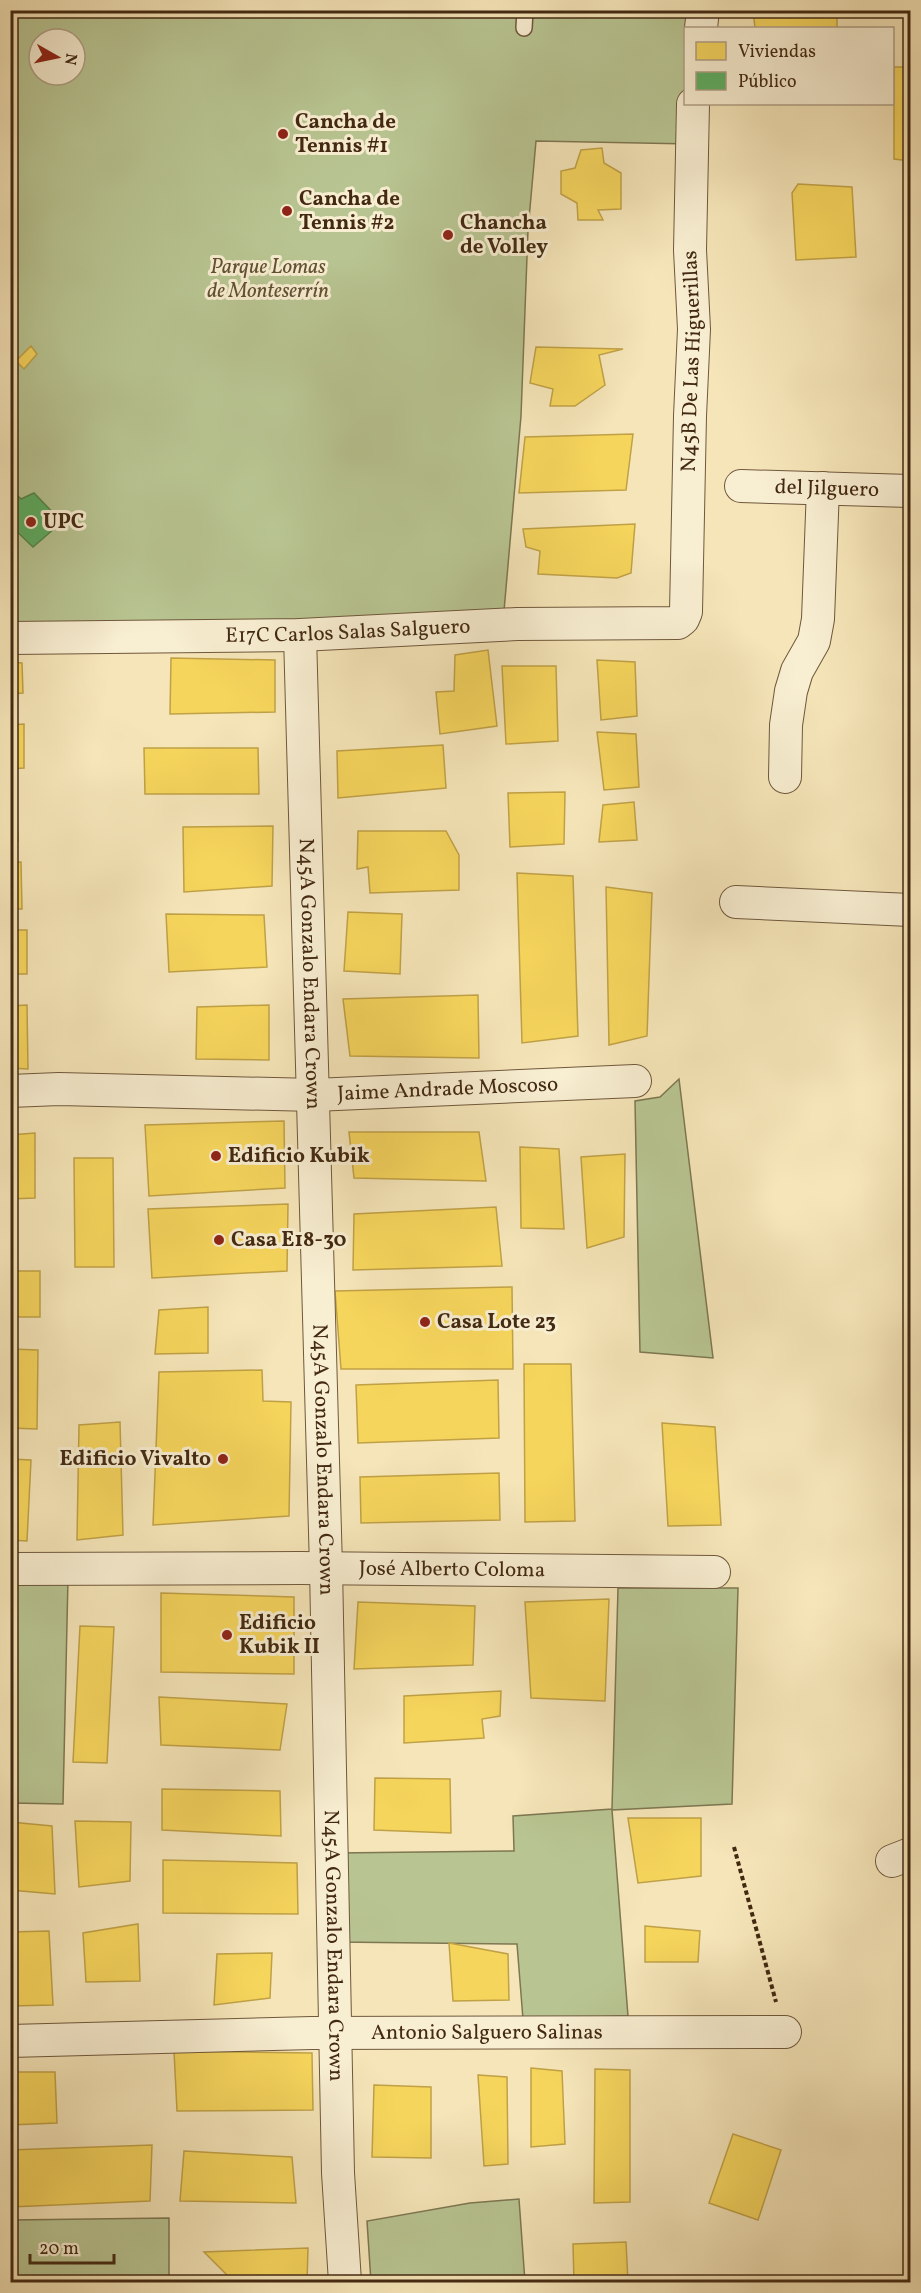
<svg xmlns="http://www.w3.org/2000/svg" width="921" height="2293" font-family="Vollkorn,serif">
	<style>
		.green { fill: #b8c592; stroke: #7e7752; stroke-width: 1.5; fill-rule: evenodd }
		.homes { fill: #f6d55c; stroke: #c0a146; stroke-width: 1.5 }
		.public { fill: #5aae61; stroke: #538649; stroke-width: 1.5 }
		.lines { fill: none; stroke-linecap: round; stroke-linejoin: round }
		.service-casing { stroke: #70583c; stroke-width: 18 }
		.minor-casing { stroke: #70583c; stroke-width: 34 }
		.path { stroke: #432912; stroke-width: 4; stroke-dasharray: 4.5 3; stroke-linecap: butt }
		.service { stroke: #f8eed1; stroke-width: 15 }
		.minor { stroke: #f8eed1; stroke-width: 32 }
		.poi-dot { fill: #8f2418; stroke: #f8eed1; stroke-width: 2 }
		.labels { text-anchor: middle; dominant-baseline: central; stroke-width: 6; stroke-linejoin: round; paint-order: stroke }
		.poi-label { font-size: 21px; font-weight: bold; fill: #432912; stroke: #f8eed1; text-anchor: start }
		.park-label { font-size: 21px; font-style: italic; fill: #605032; stroke: #f8eed1 }
		.street-label { font-size: 21px; fill: #432912; stroke: #f8eed1 }
	</style>
	<rect width="100%" height="100%" fill="#f5e5b8"/>
	<filter id="stains"><feTurbulence type="fractalNoise" baseFrequency=".00333" numOctaves="4"/><feColorMatrix values="0 0 0 0 .2 0 0 0 0 .09 0 0 0 0 .02 0 0 0 .5 -.17"/></filter>
	<radialGradient id="worn" r=".72"><stop offset=".6" stop-color="#630" stop-opacity="0"/><stop offset="1" stop-color="#630" stop-opacity=".3"/></radialGradient>
	<!-- green -->
	<path class="green" d="M10 11H700L699 28H686V104L691 144 536 141 528 230 521 416 504 611 11 637ZM39 39H75V75H39Z
		M679 1079 713 1358 640 1352 635 1101 660 1097Z
		M68 1578 63 1804 11 1803V1582Z
		M618 1588H738L732 1804 612 1810 628 2016 523 2019 517 1944 337 1942 336 1853 514 1851 513 1816 612 1809Z
		M519 2199 525 2282H371L367 2221 470 2203Z
		M169 2218V2282H11V2220Z"/>
	<!-- homes -->
	<path class="homes" d="M753 10H837V28H755Z
		M894 67H910V161L894 159Z
		M602 148 604 163 621 173V209L598 210 603 220H578L577 203 561 194V171L575 168 581 150Z
		M798 184 852 187 856 257 796 260 792 193Z
		M31 346 37 354 24 369 16 361Z
		M536 347 623 349 599 355 605 385 575 406H550L553 389 530 383Z
		M10 383 15 386 10 408Z
		M633 434 626 490 519 493 525 437Z
		M635 524 631 573 617 578 538 574 540 551 526 547 523 529Z
		M488 650 497 726 440 734 436 692 454 691 455 655Z
		M171 658 275 660V712L170 714Z
		M597 660 635 662 637 716 601 720Z
		M10 662 22 663 23 693 10 694Z
		M502 666H556L558 741 506 744Z
		M24 724V768L10 769V725Z
		M597 732 636 734 639 787 604 790Z
		M443 745 446 788 338 798 337 751Z
		M144 748H258L259 794H145Z
		M565 792 564 844 510 847 508 793Z
		M15 795 18 841 10 842V796Z
		M634 802 637 840 599 842 603 805Z
		M273 826 272 886 184 892 183 827Z
		M358 831H446L459 855V890L370 893 368 867 357 869Z
		M21 862 22 909H10V863Z
		M517 873 573 876 578 1036 522 1043Z
		M606 887 652 893 647 1036 609 1045Z
		M348 912 402 914 400 974 344 971Z
		M166 914 264 915 267 967 169 972Z
		M10 930H27V974H10Z
		M478 995 479 1058 350 1056 343 999Z
		M27 1005 28 1069 10 1068V1006Z
		M269 1005V1060L196 1059 197 1007Z
		M284 1121 285 1188 149 1196 145 1125Z
		M349 1132H479L486 1181 354 1178Z
		M35 1133V1198L10 1199V1135Z
		M520 1147 559 1149 564 1229 521 1228Z
		M625 1154 624 1237 587 1248 581 1157Z
		M74 1158H113L114 1267H75Z
		M288 1204 287 1271 152 1278 148 1209Z
		M496 1207 502 1266 353 1270 354 1214Z
		M10 1271H40V1317H10Z
		M512 1287 513 1369H341L335 1291Z
		M208 1307V1353L155 1354 159 1310Z
		M10 1349 38 1350 37 1429 10 1428Z
		M524 1364H571L575 1521 525 1522Z
		M262 1370 263 1401 291 1402 289 1516 153 1525 159 1372Z
		M498 1380 499 1438 358 1443 356 1385Z
		M120 1422 123 1535 77 1540 79 1425Z
		M662 1423 715 1427 721 1525 668 1526Z
		M10 1459 31 1460 27 1541 10 1540Z
		M499 1473 500 1520 361 1523 360 1477Z
		M161 1593 294 1597V1674L161 1672Z
		M609 1599 605 1701 531 1698 525 1602Z
		M358 1602 475 1606 473 1665 354 1669Z
		M80 1626 114 1627 107 1763 73 1762Z
		M501 1691 500 1716 482 1719 484 1738 404 1743V1696Z
		M159 1697 287 1704 280 1750 161 1745Z
		M375 1778 450 1779 451 1833 374 1830Z
		M162 1789 280 1791 281 1836 162 1830Z
		M628 1818H701V1876L638 1883Z
		M75 1821 131 1822 130 1881 79 1887Z
		M10 1822 52 1826 55 1894 10 1890Z
		M163 1860 297 1863 298 1914 163 1913Z
		M138 1924 140 1981 86 1982 83 1933Z
		M645 1926 700 1931 698 1962H645Z
		M49 1931 53 2005 10 2006V1932Z
		M449 1943 508 1954 509 2000 453 2001Z
		M272 1953 270 1998 214 2005 217 1954Z
		M174 2051 312 2053 313 2110 177 2111Z
		M531 2068 562 2071 565 2144 531 2147Z
		M595 2069 630 2070V2202L594 2203Z
		M10 2072H55L57 2123 10 2125Z
		M478 2075 507 2077 508 2164 484 2166Z
		M374 2085 431 2087V2158L372 2157Z
		M733 2134 781 2150 758 2220 709 2203Z
		M152 2145 150 2201 10 2207V2150Z
		M184 2151 292 2157 296 2203 180 2201Z
		M626 2242 628 2282H574L573 2244Z
		M308 2248 307 2282H234L204 2252Z"/>
	<!-- public -->
	<path class="public" d="M14 492 21 499 34 493 62 522 33 547 10 525V495Z"/>
	<g class="lines">
		<!-- service casing -->
		<g class="service-casing">
			<path id="service" d="M524 28 525 10"/>
		</g>
		<!-- minor casing -->
		<g class="minor-casing">
			<g id="minor">
				<path d="M701 28 703 10"/>
				<path id="s1" d="M741 486 910 491"/>
				<path id="s2" d="M300 635 326 1568 338 2173 345 2282"/>
				<path id="s3" d="M10 638 300 635 517 624 678 623 683 619 686 612 690 416 694 329 690 250 693 104"/>
				<path d="M785 777 786 725 791 691 797 671 814 641 818 619 823 488"/>
				<path d="M736 902 910 910"/>
				<path id="s4" d="M10 1091 59 1089 314 1095 635 1081"/>
				<path id="s5" d="M10 1569 300 1568 714 1572"/>
				<path d="M892 1861 910 1854"/>
				<path id="s6" d="M10 2041 312 2033 785 2032"/>
			</g>
		</g>
		<!-- path -->
		<path class="path" d="M734 1847 776 2002"/>
		<!-- service -->
		<use href="#service" class="service"/>
		<!-- minor -->
		<use href="#minor" class="minor"/>
	</g>
	<!-- markers -->
	<g class="poi-dot">
		<circle cx="283" cy="134" r="6"/>
		<circle cx="287" cy="211" r="6"/>
		<circle cx="448" cy="235" r="6"/>
		<circle cx="31" cy="522" r="6"/>
		<circle cx="216" cy="1156" r="6"/>
		<circle cx="219" cy="1240" r="6"/>
		<circle cx="425" cy="1322" r="6"/>
		<circle cx="223" cy="1459" r="6"/>
		<circle cx="227" cy="1635" r="6"/>
	</g>
	<g class="labels">
		<!-- poi labels -->
		<g class="poi-label">
			<text x="295" y="122">Cancha de<tspan x="295" dy="24">Tennis #1</tspan></text>
			<text x="299" y="199">Cancha de<tspan x="299" dy="24">Tennis #2</tspan></text>
			<text x="460" y="223">Chancha<tspan x="460" dy="24">de Volley</tspan></text>
			<text x="43" y="522">UPC</text>
			<text x="228" y="1156">Edificio Kubik</text>
			<text x="231" y="1240">Casa E18-30</text>
			<text x="437" y="1322">Casa Lote 23</text>
			<text x="211" y="1459" text-anchor="end">Edificio Vivalto</text>
			<text x="239" y="1623">Edificio<tspan x="239" dy="24">Kubik II</tspan></text>
		</g>
		<!-- park labels -->
		<g class="park-label">
			<text x="268" y="267">Parque Lomas<tspan x="268" dy="24">de Monteserrín</tspan></text>
		</g>
		<!-- street labels -->
		<g class="street-label">
			<text stroke="none"><textPath href="#s3" startOffset="933">N45B De Las Higuerillas</textPath></text>
			<text stroke="none"><textPath href="#s1" startOffset="86">del Jilguero</textPath></text>
			<text stroke="none"><textPath href="#s3" startOffset="338">E17C Carlos Salas Salguero</textPath></text>
			<text stroke="none"><textPath href="#s2" startOffset="339">N45A Gonzalo Endara Crown</textPath></text>
			<text stroke="none"><textPath href="#s4" startOffset="438">Jaime Andrade Moscoso</textPath></text>
			<text stroke="none"><textPath href="#s2" startOffset="825">N45A Gonzalo Endara Crown</textPath></text>
			<text stroke="none"><textPath href="#s5" startOffset="442">José Alberto Coloma</textPath></text>
			<text stroke="none"><textPath href="#s2" startOffset="1311">N45A Gonzalo Endara Crown</textPath></text>
			<text stroke="none"><textPath href="#s6" startOffset="477">Antonio Salguero Salinas</textPath></text>
		</g>
	</g>
	<!-- margin -->
	<rect width="921" height="2293" fill="none" stroke="#f5e5b8" stroke-width="36"/>
	<rect x="12" y="12" width="897" height="2269" fill="none" stroke="#432912" stroke-width="3"/>
	<rect x="18" y="18" width="885" height="2257" fill="none" stroke="#432912" stroke-width="1.5"/>
	<!-- legend -->
	<rect x="684" y="27" width="210" height="78" fill="#f8eed1" stroke="#b09f85" stroke-width="1.5"/>
	<rect x="696" y="42" width="30" height="18" fill="#f6d55c" stroke="#b09f85" stroke-width="1.5"/>
	<text x="738" y="57" font-size="18" fill="#432912">Viviendas</text>
	<rect x="696" y="72" width="30" height="18" fill="#5aae61" stroke="#b09f85" stroke-width="1.5"/>
	<text x="738" y="87" font-size="18" fill="#432912">Público</text>
	<!-- north arrow -->
	<g transform="translate(57 57) rotate(99)"><circle r="28" fill="#f8eed1" stroke="#b09f85" stroke-width="1.5"/>
	<path d="M0-4.5L10 22L0 15L-10 22Z" fill="#8f2418"/>
	<text y="-9" font-size="16" font-weight="bold" text-anchor="middle" fill="#432912">N</text>
	</g>
	<!-- scale -->
	<path d="M30 2254v9h84v-9" fill="none" stroke="#432912" stroke-width="3"/>
	<text x="39" y="2254" font-size="18" fill="#432912" stroke="#f8eed1" stroke-width="4.5" paint-order="stroke">20 m</text>
	<rect width="100%" height="100%" filter="url(#stains)"/>
	<rect width="100%" height="100%" fill="url(#worn)"/>
</svg>
